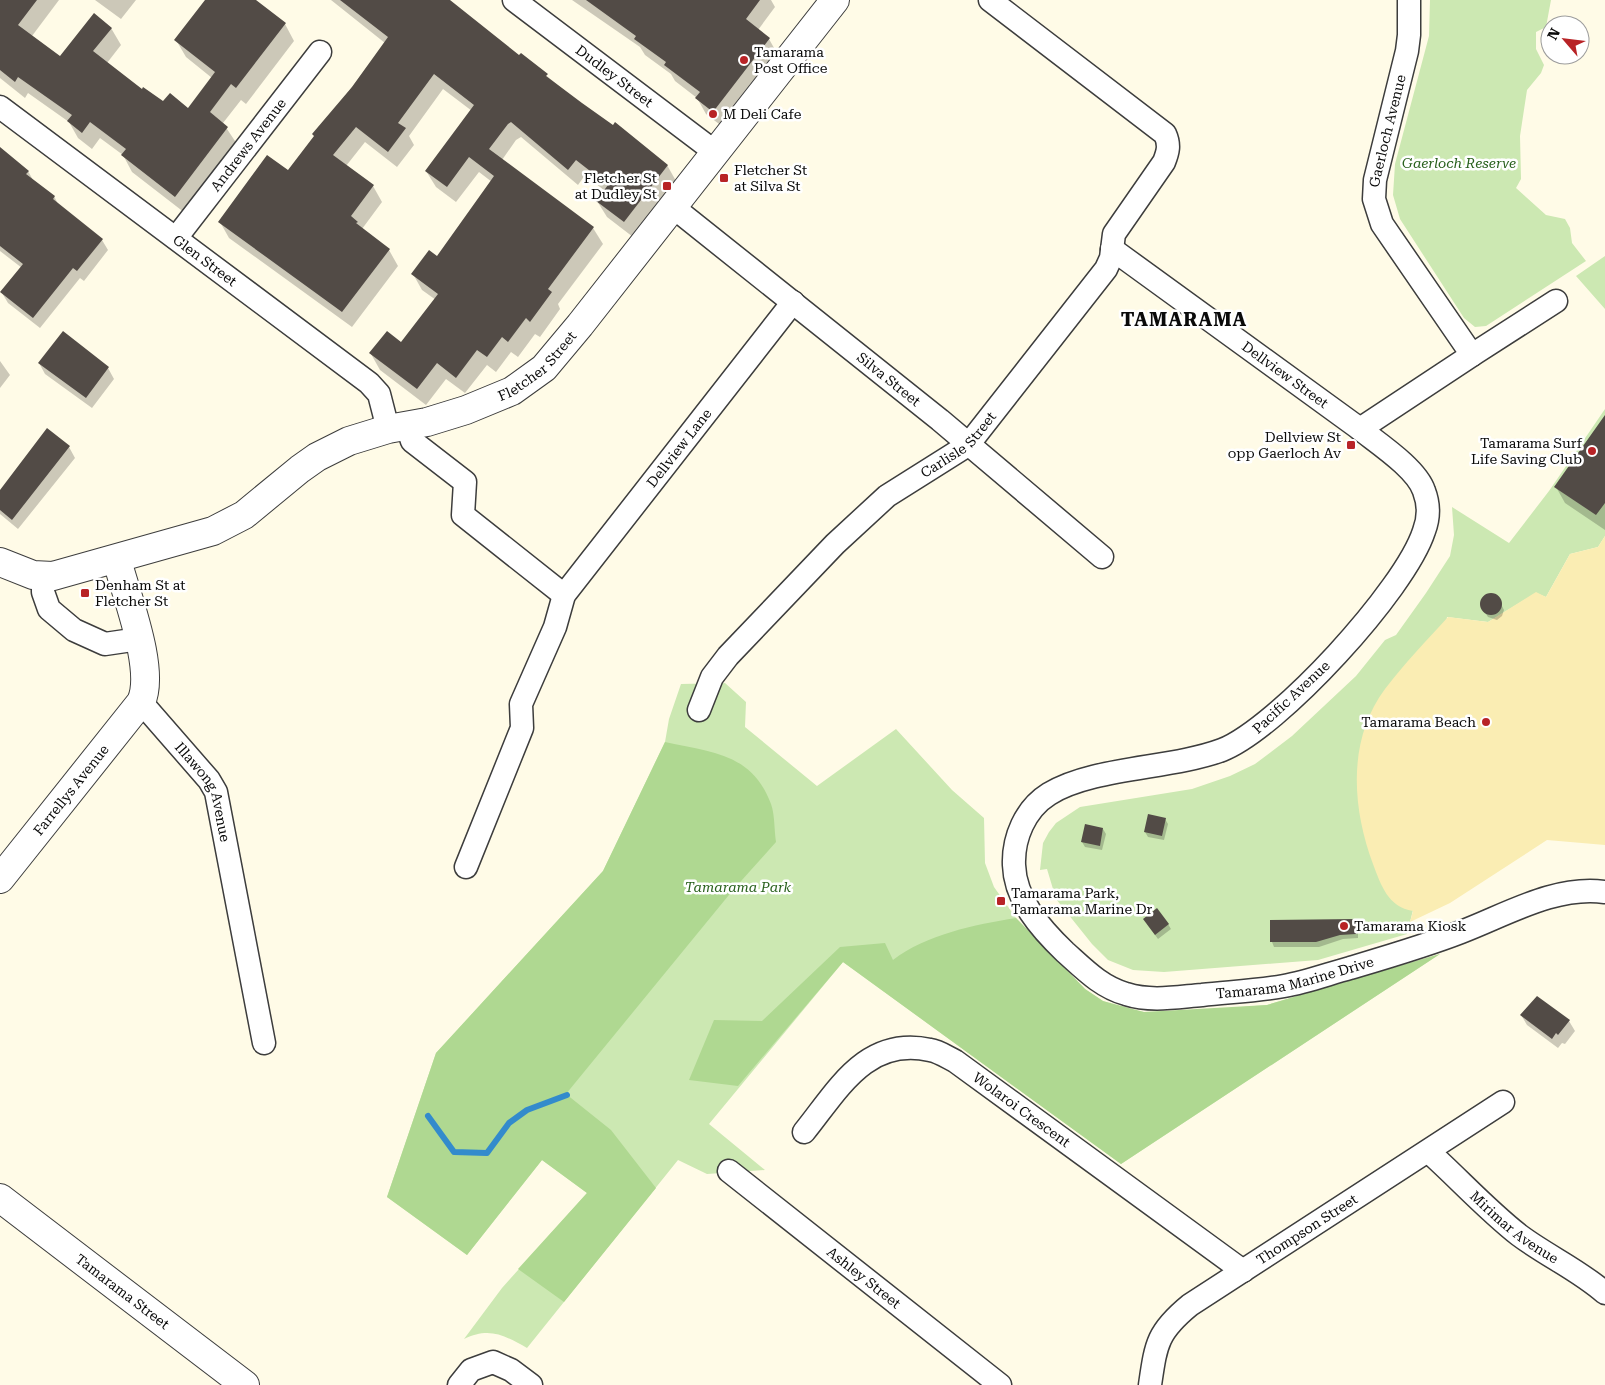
<svg xmlns="http://www.w3.org/2000/svg" width="1605" height="1385" font-family="'Roboto Serif',serif">
	<style>
		.green { fill: #cce8b2 }
		.forest { fill: #afd891 }
		.sand { fill: #faedb3 }
		.shadow { fill: #0003 }
		.lines { fill: none; stroke-linecap: round; stroke-linejoin: round }
		.stream { stroke: #338bcc; stroke-width: 6 }
		.building { fill: #524b46 }
		.minor-casing { stroke: #3d3d3d; stroke-width: 25 }
		.tertiary-casing { stroke: #3d3d3d; stroke-width: 30 }
		.minor { stroke: #fff; stroke-width: 22 }
		.tertiary { stroke: #fff; stroke-width: 28 }
		.poi-dot { fill: #b82326; stroke: #fff; stroke-width: 2 }
		.labels { text-anchor: middle; dominant-baseline: central; stroke-width: 5; stroke-linejoin: round; paint-order: stroke }
		.poi-label { font-size: 14px; fill: #0a0a0a; stroke: #fff; text-anchor: start }
		.street-label { font-size: 14px; fill: #0a0a0a; stroke: #fff }
		.park-label { font-size: 14px; font-style: italic; fill: #28601c; stroke: #fff }
		.district-label { font-size: 19px; font-weight: bold; letter-spacing: 1px; fill: #0a0a0a; stroke: #fff }
	</style>
	<rect width="100%" height="100%" fill="#fffbe7"/>
	<!-- green -->
	<path class="green" d="M1430 0H1551L1546 27 1536 32V49L1544 65 1541 73 1527 90 1520 136 1521 179 1516 188 1546 215 1565 219 1570 228 1572 243 1586 261 1486 326 1475 327 1464 318 1400 219 1393 195 1395 164 1429 36Z
		M1605 256V309L1576 276Z
		M1605 409V536L1598 547 1570 554 1546 597 1536 593 1488 622 1447 617 1413 910 1407 934 1318 960 1164 972 1133 970 1108 960 1092 944 1056 899 1047 869 1040 870 1043 843 1049 832 1056 823 1080 807 1192 789 1230 776 1255 764 1292 736 1356 676 1385 640 1396 635 1426 593 1450 556 1454 535 1452 507 1509 543 1549 491Z
		M725 683 746 702 745 727 817 786 896 729 952 790 984 818 985 863 994 887 1016 918 1085 989 1103 1001 1124 1009 1144 1012 1191 1011 1267 1005 1440 954 1121 1164 843 962 709 1124 765 1170 707 1174 678 1160 527 1348C504 1335 489 1327 464 1339L502 1288 587 1193 542 1160 467 1255 387 1197 436 1053 603 871 665 742 669 719 681 684Z"/>
	<!-- forest -->
	<path class="forest" d="M665 742C711 752 752 753 771 804 775 815 774 830 776 842L733 890 566 1094 611 1130 656 1188 564 1302 518 1269 587 1193 542 1160 467 1255 387 1197 436 1053 603 871Z
		M1016 918 1085 989 1103 1001 1144 1012 1267 1005 1440 954 1121 1164 843 962 738 1086 689 1080 714 1020 762 1021 840 947 885 943 893 960C927 934 974 925 1016 918Z"/>
	<!-- sand -->
	<path class="sand" d="M1605 536V845L1547 840 1450 903 1410 922 1413 911C1388 907 1381 885 1373 864 1352 808 1347 740 1385 689 1404 664 1427 640 1448 617L1488 622 1536 592 1546 597 1570 554 1598 547Z"/>
	<!-- shadow -->
	<path class="shadow" d="M0 0H59L32 36 60 58 111 28 121 45 107 63 142 90 164 103 188 110 212 78 186 57 176 40 207 0H254L285 24 294 41 246 104 241 100 223 123 237 144 185 213 132 172 123 155 100 138 92 149 78 138 69 122 28 93 25 98 0 78Z
		M95 0H136L121 19Z
		M331 0H448L520 57 521 55 581 104 667 165 676 181 633 237 607 217 597 201 605 191 585 175 578 185 521 137 516 140 502 160 593 228 603 244 558 304 560 309 540 337 535 334 518 357 511 352 496 372 487 365 465 393 446 379 426 405 380 370 371 354 402 344 436 300 422 290 413 274 438 258 492 182 479 172 456 202 436 187 426 171 472 111 443 89 409 136 414 145 397 167 365 142 346 166 373 186 382 202 362 229 389 250 398 266 352 327 229 238 220 222 288 172 385 43Z
		M572 0H771L775 7 758 30 769 39 778 55 723 127 706 114 697 98 675 81 671 74 645 55 640 47Z
		M0 149 28 171 33 180 54 196 59 206 102 240 108 250 84 281 80 278 40 328 8 303 2 293 22 268 0 251Z
		M0 361 10 375 0 388Z
		M39 363 108 368 114 379 92 408 45 374Z
		M1605 417V530L1565 503 1556 487Z
		M69 447 75 458 18 529 0 514V492Z
		M1490 595 1498 598 1504 610 1502 616 1497 620 1488 617 1481 606 1482 600Z
		M1165 819 1168 824 1164 840 1148 837 1145 832Z
		M1103 829 1106 834 1102 850 1085 847 1082 842Z
		M1355 920 1358 925V938L1343 939 1319 947H1274L1272 942V921Z
		M1147 924H1168L1171 929 1158 939Z
		M1521 1015 1569 1021 1575 1031 1565 1044 1562 1043 1558 1048 1527 1025Z"/>
	<g class="lines">
		<!-- stream -->
		<path class="stream" d="M428 1116 454 1152 487 1153 509 1123 527 1110 567 1095"/>
	</g>
	<!-- building -->
	<path class="building" d="M0 0H37L18 25 60 56 94 13 112 28 93 51 142 89 143 87 163 101 170 93 188 108 215 72 174 40 205 0H256L286 23 236 88 231 84 210 112 228 127 175 197 121 155 126 149 90 122 82 133 67 121 72 115 18 77 15 82 0 70Z
		M340 0H450L519 55 521 53 548 74 546 76 582 103 613 125 615 122 668 165 624 222 596 201 608 185 576 160 568 170 511 122 508 124 489 149 594 227 548 289 552 292 530 322 526 318 508 342 502 337 487 357 477 350 456 378 437 363 417 389 369 353 387 331 401 342 438 294 411 274 429 250 437 256 494 176 469 157 447 187 425 171 474 105 434 74 398 123 406 128 388 152 356 127 333 155 374 185 351 216 358 222 356 223 390 249 342 312 218 222 267 155 288 170 314 136 312 134 352 87 388 37Z
		M586 0H760L746 19 770 38 713 112 695 98 700 92 664 65 666 62 634 39 636 36Z
		M0 147 29 171 26 174 55 196 53 199 103 239 77 271 73 268 33 318 0 292 23 264 0 246Z
		M63 331 109 367 86 398 38 363Z
		M1605 415V503L1596 515 1554 487Z
		M47 428 70 446 12 520 0 510V490Z
		M1480 604a11 11 0 1 1 22 0a11 11 0 1 1-22 0Z
		M1148 814 1166 818 1162 836 1144 832Z
		M1085 824 1103 828 1100 846 1081 842Z
		M1157 908 1169 924 1155 935 1143 919Z
		M1356 919V934L1340 935 1316 942H1270V920Z
		M1537 996 1570 1020 1558 1035 1556 1033 1552 1039 1520 1015Z"/>
	<g class="lines">
		<!-- minor casing -->
		<g class="minor-casing">
			<g id="minor">
				<path id="s1" d="M514 0 715 152"/>
				<path id="s2" d="M0 107 369 383 379 394 388 429"/>
				<path id="s3" d="M673 207 940 420 1102 557"/>
				<path id="s4" d="M176 238 320 52"/>
				<path id="s5" d="M1112 249 1360 429C1379 444 1417 469 1424 491 1429 504 1429 518 1424 531 1405 590 1278 728 1222 750 1171 769 1093 767 1049 794 1025 809 1013 838 1014 865 1015 900 1041 929 1065 952 1084 969 1101 987 1126 994 1151 1002 1177 997 1202 995 1229 992 1257 991 1284 986 1306 982 1328 974 1350 968 1387 957 1425 946 1461 932 1506 915 1555 885 1605 892"/>
				<path d="M1472 355 1556 301"/>
				<path d="M407 426 412 441 465 482 463 515 564 595"/>
				<path id="s6" d="M1360 429 1472 355 1382 224 1374 199 1375 180 1407 51 1409 35V0"/>
				<path d="M43 576V592L49 609 74 630 105 644 139 639"/>
				<path id="s7" d="M141 702 209 780 216 792 264 1043"/>
				<path id="s8" d="M699 710 712 677 728 656 835 544 887 496 968 445 1106 269 1111 258 1114 234 1164 162C1168 152 1170 145 1165 134L990 0"/>
				<path id="s9" d="M466 867 522 728 521 704 555 627 564 595 793 302"/>
				<path id="s10" d="M804 1132C838 1090 866 1036 930 1050 938 1051 947 1057 955 1061L1243 1271"/>
				<path id="s11" d="M1429 1152C1459 1179 1487 1210 1519 1235 1547 1256 1579 1270 1605 1293"/>
				<path id="s12" d="M729 1171 1000 1385"/>
				<path d="M459 1385 471 1370 493 1362 511 1370 531 1385"/>
				<path id="s13" d="M1150 1385C1156 1344 1157 1332 1190 1305L1503 1102"/>
			</g>
		</g>
		<!-- tertiary casing -->
		<g class="tertiary-casing">
			<g id="tertiary">
				<path id="s14" d="M0 562 33 575 53 576 213 531 244 515 300 469 317 457 349 441 388 429 427 422 466 410 512 391 544 368 580 325 835 0"/>
				<path id="s15" d="M0 879 141 702C156 670 126 595 117 560"/>
				<path id="s16" d="M0 1198 245 1385"/>
			</g>
		</g>
		<!-- minor -->
		<use href="#minor" class="minor"/>
		<!-- tertiary -->
		<use href="#tertiary" class="tertiary"/>
	</g>
	<!-- markers -->
	<g class="poi-dot">
		<circle cx="744" cy="60" r="5"/>
		<circle cx="713" cy="114" r="5"/>
		<rect x="719" y="173" width="10" height="10" rx="2.5"/>
		<rect x="662" y="181" width="10" height="10" rx="2.5"/>
		<rect x="1346" y="440" width="10" height="10" rx="2.5"/>
		<circle cx="1592" cy="451" r="5"/>
		<rect x="80" y="588" width="10" height="10" rx="2.5"/>
		<circle cx="1486" cy="722" r="5"/>
		<rect x="996" y="896" width="10" height="10" rx="2.5"/>
		<circle cx="1344" cy="926" r="5"/>
	</g>
	<g class="labels">
		<!-- poi labels -->
		<g class="poi-label">
			<text x="754" y="52">Tamarama<tspan x="754" dy="16">Post Office</tspan></text>
			<text x="723" y="114">M Deli Cafe</text>
			<text x="734" y="170">Fletcher St<tspan x="734" dy="16">at Silva St</tspan></text>
			<text x="657" y="178" text-anchor="end">Fletcher St<tspan x="657" dy="16">at Dudley St</tspan></text>
			<text x="1341" y="437" text-anchor="end">Dellview St<tspan x="1341" dy="16">opp Gaerloch Av</tspan></text>
			<text x="1582" y="443" text-anchor="end">Tamarama Surf<tspan x="1582" dy="16">Life Saving Club</tspan></text>
			<text x="95" y="585">Denham St at<tspan x="95" dy="16">Fletcher St</tspan></text>
			<text x="1476" y="722" text-anchor="end">Tamarama Beach</text>
			<text x="1011" y="893">Tamarama Park,<tspan x="1011" dy="16">Tamarama Marine Dr</tspan></text>
			<text x="1354" y="926">Tamarama Kiosk</text>
		</g>
		<!-- street labels -->
		<g class="street-label">
			<text stroke="none"><textPath href="#s1" startOffset="126">Dudley Street</textPath></text>
			<text stroke="none"><textPath href="#s6" startOffset="389">Gaerloch Avenue</textPath></text>
			<text stroke="none"><textPath href="#s4" startOffset="118">Andrews Avenue</textPath></text>
			<text stroke="none"><textPath href="#s2" startOffset="256">Glen Street</textPath></text>
			<text stroke="none"><textPath href="#s14" startOffset="592">Fletcher Street</textPath></text>
			<text stroke="none"><textPath href="#s5" startOffset="214">Dellview Street</textPath></text>
			<text stroke="none"><textPath href="#s3" startOffset="276">Silva Street</textPath></text>
			<text stroke="none"><textPath href="#s8" startOffset="376">Carlisle Street</textPath></text>
			<text stroke="none"><textPath href="#s9" startOffset="478">Dellview Lane</textPath></text>
			<text transform="translate(1291 697) rotate(-43)">Pacific Avenue</text>
			<text stroke="none"><textPath href="#s15" startOffset="114">Farrellys Avenue</textPath></text>
			<text stroke="none"><textPath href="#s7" startOffset="112">Illawong Avenue</textPath></text>
			<text stroke="none"><textPath href="#s5" startOffset="1351">Tamarama Marine Drive</textPath></text>
			<text stroke="none"><textPath href="#s10" startOffset="271">Wolaroi Crescent</textPath></text>
			<text stroke="none"><textPath href="#s11" startOffset="114">Mirimar Avenue</textPath></text>
			<text stroke="none"><textPath href="#s13" startOffset="232">Thompson Street</textPath></text>
			<text stroke="none"><textPath href="#s12" startOffset="172">Ashley Street</textPath></text>
			<text stroke="none"><textPath href="#s16" startOffset="154">Tamarama Street</textPath></text>
		</g>
		<!-- park labels -->
		<g class="park-label">
			<text x="1459" y="163">Gaerloch Reserve</text>
			<text x="738" y="887">Tamarama Park</text>
		</g>
		<!-- district labels -->
		<g class="district-label">
			<text x="1184" y="319">TAMARAMA</text>
		</g>
	</g>
	<!-- north arrow -->
	<g transform="translate(1565 40) rotate(298)"><circle r="24" fill="#ffffff" stroke="#9d9d9d"/>
	<path d="M0-4L9 19L0 12L-9 19Z" fill="#b82326"/>
	<text y="-8" font-size="14" font-weight="bold" text-anchor="middle" fill="#0a0a0a">N</text>
	</g>
</svg>
